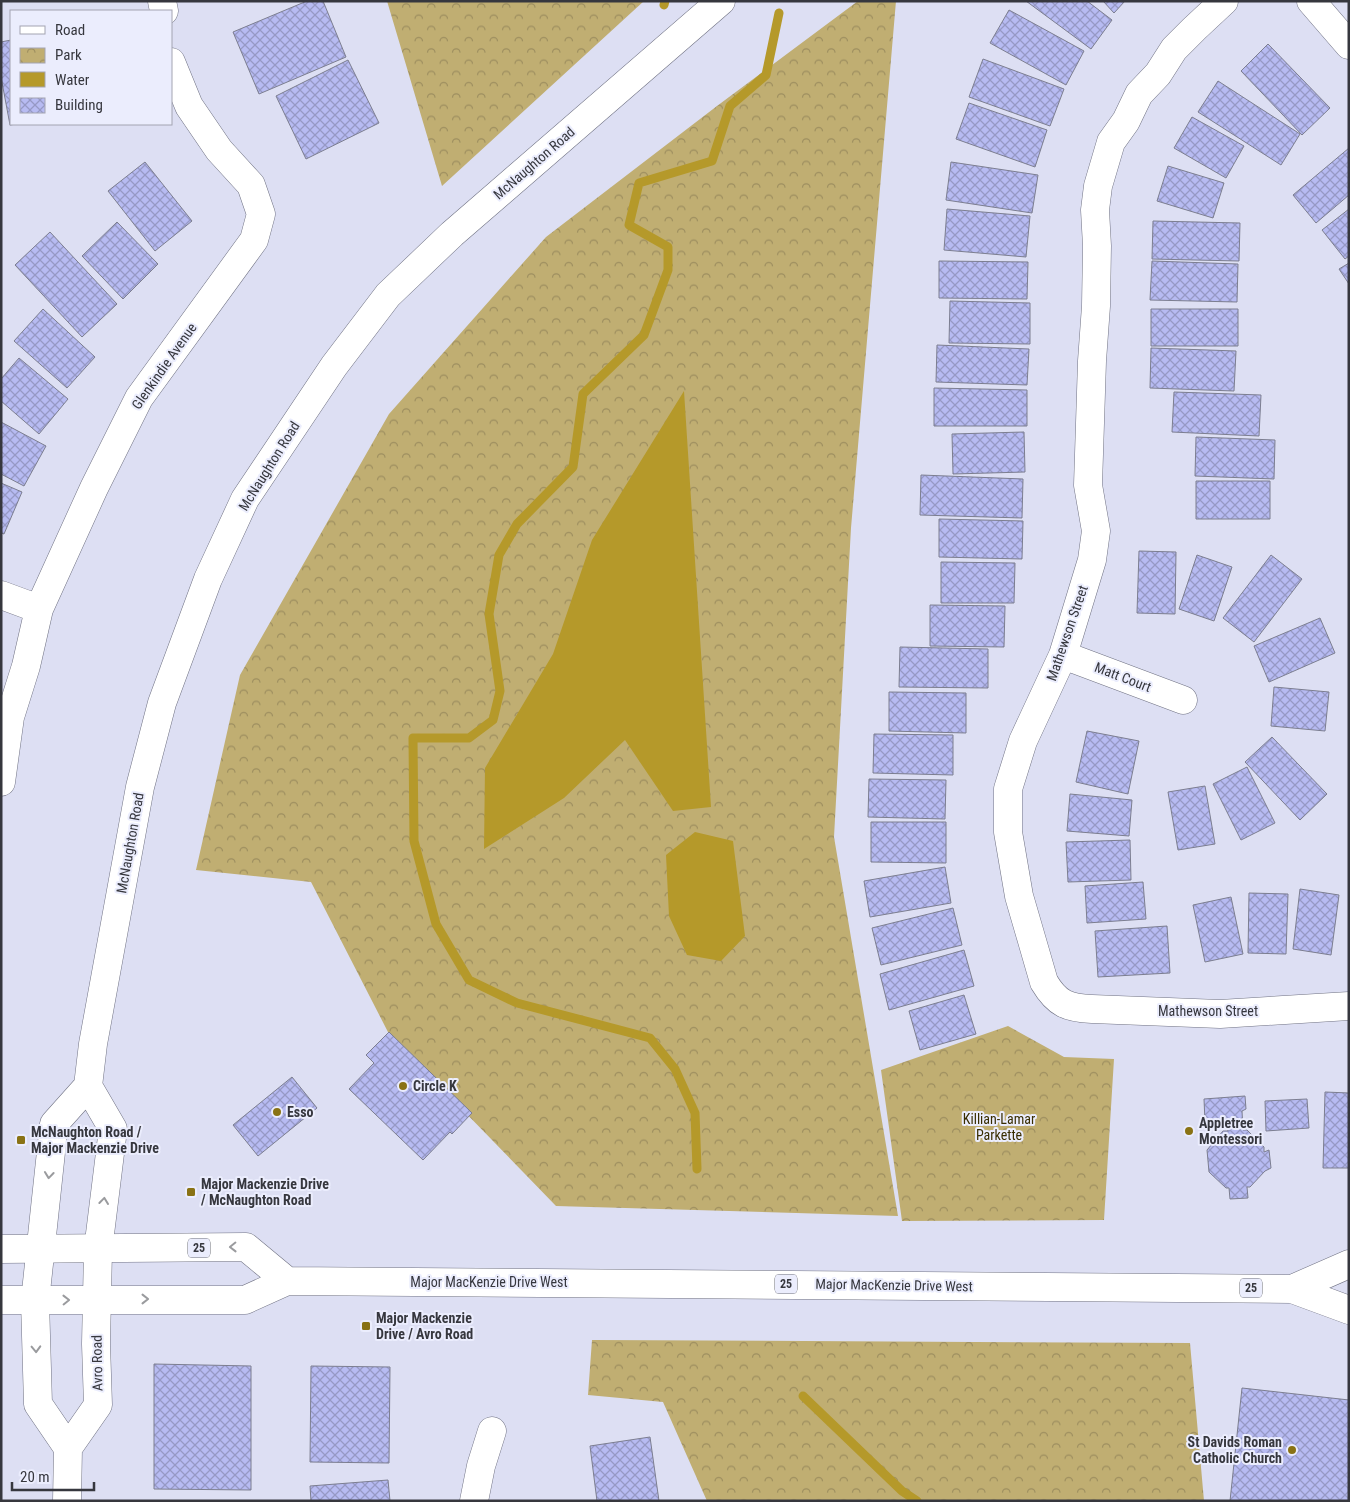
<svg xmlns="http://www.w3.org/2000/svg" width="1350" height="1502" font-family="'Roboto Condensed',sans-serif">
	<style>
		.park { fill: url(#park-crowns) }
		.water { fill: #b5992a }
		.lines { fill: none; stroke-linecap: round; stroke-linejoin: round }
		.stream { stroke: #b5992a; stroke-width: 9 }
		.building { fill: url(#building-cross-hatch); stroke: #7c7e90 }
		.street-casing { stroke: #707283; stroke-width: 29 }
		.secondary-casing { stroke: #707283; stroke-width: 29 }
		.primary-casing { stroke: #707283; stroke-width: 29 }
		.street { stroke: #fff; stroke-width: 28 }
		.secondary { stroke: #fff; stroke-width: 28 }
		.primary { stroke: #fff; stroke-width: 28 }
		.oneway { stroke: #9a9b9e }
		.poi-dot { fill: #897214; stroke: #ebedfd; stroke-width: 2 }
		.labels { text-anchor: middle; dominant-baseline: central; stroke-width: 4; stroke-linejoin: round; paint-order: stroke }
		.shield { fill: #ebedfd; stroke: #6c6e77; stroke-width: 1 }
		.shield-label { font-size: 12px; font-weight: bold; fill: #36373e }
		.street-label { font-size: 14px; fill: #36373e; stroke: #ebedfd }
		.poi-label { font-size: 14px; font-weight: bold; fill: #36373e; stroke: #ebedfd; text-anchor: start }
		.park-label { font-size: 14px; fill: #382d00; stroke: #ebedfd }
	</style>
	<defs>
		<pattern id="park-crowns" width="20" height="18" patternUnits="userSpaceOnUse" patternTransform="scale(1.25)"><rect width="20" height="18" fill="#c0ae72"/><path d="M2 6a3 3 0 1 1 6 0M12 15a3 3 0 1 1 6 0" fill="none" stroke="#9d8e5f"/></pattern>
		<pattern id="building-cross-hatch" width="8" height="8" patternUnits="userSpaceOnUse" patternTransform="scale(1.25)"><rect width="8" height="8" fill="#b7bbf2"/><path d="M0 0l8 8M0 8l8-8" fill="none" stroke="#9699c5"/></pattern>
	</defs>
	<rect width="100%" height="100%" fill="#dddff3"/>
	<!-- park -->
	<path class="park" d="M387 1H644L442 186Z
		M858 1H896L851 528 834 837 898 1216 556 1206 389 1034 311 882 196 870 240 675 389 414 546 237 717 106Z
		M1008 1026 1064 1057 1114 1059 1104 1220 902 1221 881 1070Z
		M592 1340 1190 1343 1204 1501H707L663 1402 588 1395Z"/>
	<!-- water -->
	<path class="water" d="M684 391 711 807 673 811 625 740 564 798 484 849 485 768 553 654 592 540Z
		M695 832 733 841 745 936 721 961 687 955 669 916 666 855Z"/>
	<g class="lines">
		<!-- stream -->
		<path class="stream" d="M664 5 665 1
			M697 1169 695 1113 675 1069 650 1038 517 1003 469 980 436 924 414 841 413 738H469L493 720 500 691 489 614 499 555 517 524 573 467 583 394 644 335 668 270V247L629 225 639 183 712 161 730 106 766 75 779 13
			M803 1396 902 1491 917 1501"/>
	</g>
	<!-- building -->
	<path class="building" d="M307 1H323L346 57 259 94 233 32Z
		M1026 1H1087L1112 20 1091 49Z
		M1103 1H1125L1114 13Z
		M1009 10 1084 51 1066 85 990 43Z
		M11 40V124H16L10 125 1 77V42Z
		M1268 44 1330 108 1302 135 1241 71Z
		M983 59 1064 89 1050 126 969 97Z
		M348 60 379 123 306 159 276 96Z
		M1218 81 1300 134 1281 165 1198 112Z
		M969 103 1047 130 1035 167 956 139Z
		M1192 117 1244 146 1226 178 1174 148Z
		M1349 148V195L1316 223 1293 195Z
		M145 162 192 221 155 251 108 191Z
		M951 162 1038 175 1032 213 946 200Z
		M1168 166 1224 183 1213 218 1157 201Z
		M947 209 1030 216 1026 257 944 250Z
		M1349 209V256L1345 259 1322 230Z
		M1153 221 1240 223 1239 261 1152 259Z
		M117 222 158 264 123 299 82 256Z
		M50 232 117 304 82 337 15 265Z
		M939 261 1028 262 1027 299 939 298Z
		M1152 261 1238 264 1237 302 1150 300Z
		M1349 263V284L1339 269Z
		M950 301 1030 303V344L949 343Z
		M43 309 95 357 67 388 14 341Z
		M1151 309H1238V346H1151Z
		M937 345 1029 349 1027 385 936 382Z
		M1151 348 1236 351 1234 391 1150 388Z
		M19 358 68 399 39 434 1 401V379Z
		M934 388 1027 390V426H934Z
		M1174 392 1261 395 1259 436 1172 432Z
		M1 422 46 446 24 486 1 474Z
		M1024 432 1025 472 953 474 952 434Z
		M1196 437 1275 440 1274 479 1195 476Z
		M921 475 1023 479 1022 518 920 515Z
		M1196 481H1270V519H1196Z
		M1 483 22 492 4 534 1 533Z
		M939 519 1023 521 1022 559 939 557Z
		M1139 551 1176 552 1175 614 1137 613Z
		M1197 555 1232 567 1214 621 1179 609Z
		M1271 555 1302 579 1254 642 1223 618Z
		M941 562 1015 563 1014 603H941Z
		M930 605 1005 606 1004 647 930 646Z
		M1320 618 1335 653 1269 682 1254 646Z
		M900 647 988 649V688L899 687Z
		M1274 687 1329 692 1325 731 1271 726Z
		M889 692 966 693V733L889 731Z
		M1087 731 1139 741 1128 794 1076 782Z
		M874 734 953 735V775L873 773Z
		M1272 737 1327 794 1300 820 1245 762Z
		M1247 767 1275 823 1241 840 1213 784Z
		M869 779 946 780 945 819 868 817Z
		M1205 786 1215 844 1178 850 1168 792Z
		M1070 794 1132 800 1129 836 1067 831Z
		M871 822H946V863L871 862Z
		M1130 840 1131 880 1068 882 1066 842Z
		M945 867 951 903 870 917 864 881Z
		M1143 882 1146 919 1087 923 1085 886Z
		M1300 889 1339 895 1331 955 1293 949Z
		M1249 893 1288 894 1286 954 1248 953Z
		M1231 897 1243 954 1205 962 1193 905Z
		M953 908 962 945 881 965 872 928Z
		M1167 926 1170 973 1098 977 1095 931Z
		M964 950 974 986 889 1010 880 974Z
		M964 995 976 1034 920 1050 909 1011Z
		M389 1032 472 1113 452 1134 450 1132 423 1160 349 1089 374 1063 366 1055Z
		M292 1077 317 1108 258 1156 233 1125Z
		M1325 1092 1349 1093V1168H1323Z
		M1245 1096 1246 1109 1242 1111 1243 1130H1247L1264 1147V1152L1269 1150 1271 1168 1265 1171 1250 1187H1247L1248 1198 1230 1199 1229 1188H1226L1209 1172 1207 1150 1223 1131H1228L1227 1121 1205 1122 1204 1099Z
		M1307 1099 1309 1128 1266 1131 1265 1101Z
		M154 1364 251 1366V1490L154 1489Z
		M311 1366 390 1367 389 1463 310 1462Z
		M1242 1388 1349 1400V1501H1230Z
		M650 1437 659 1501H597L590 1446Z
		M388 1480 390 1501H311L310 1486Z"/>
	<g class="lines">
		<!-- street casing -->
		<g class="street-casing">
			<path id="street" d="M162 1 164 11
				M1224 1 1194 29 1174 49 1158 74 1139 94 1126 121 1111 142 1098 186 1095 210 1097 246 1096 306 1092 361 1088 485 1096 531 1092 560 1063 655 1023 741 1008 789V832L1019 896 1044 982C1057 1004 1068 1008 1092 1009L1220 1014 1349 1006
				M1311 1 1349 45
				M1 595 39 609
				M1063 655 1183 700
				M1 782 10 717 26 666 39 609 94 488 139 398 254 240 261 214 251 185 219 150 189 106 171 62
				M474 1501 481 1466 492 1431"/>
		</g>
		<!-- secondary casing -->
		<g class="secondary-casing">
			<path id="secondary" d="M68 1448 38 1404 35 1301 54 1124 88 1086 93 1044 140 787 162 703 208 579 245 499 334 366 388 295 452 234 721 1
				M67 1501 68 1448 98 1405 96 1344 98 1250 113 1129 88 1086"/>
		</g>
		<!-- primary casing -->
		<g class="primary-casing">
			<path id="primary" d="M1 1249 246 1247 287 1281
				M1292 1289 1349 1264
				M1 1300H245L287 1281 1292 1289 1349 1310"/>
		</g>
		<!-- street -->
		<use href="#street" class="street"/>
		<!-- secondary -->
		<use href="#secondary" class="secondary"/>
		<!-- primary -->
		<use href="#primary" class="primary"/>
	</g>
	<!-- one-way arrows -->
	<defs><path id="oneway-chevron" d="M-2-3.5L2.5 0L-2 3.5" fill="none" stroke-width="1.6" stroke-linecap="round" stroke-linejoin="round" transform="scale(1.25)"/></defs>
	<g class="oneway">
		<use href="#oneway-chevron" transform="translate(49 1175) rotate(96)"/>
		<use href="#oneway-chevron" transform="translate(104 1201) rotate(-83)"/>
		<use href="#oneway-chevron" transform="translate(233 1247) rotate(179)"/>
		<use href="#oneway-chevron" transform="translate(145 1299)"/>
		<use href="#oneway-chevron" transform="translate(66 1300) rotate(-1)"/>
		<use href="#oneway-chevron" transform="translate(36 1349) rotate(88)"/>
	</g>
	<!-- markers -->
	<g class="poi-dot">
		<circle cx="403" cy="1086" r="5"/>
		<circle cx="277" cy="1112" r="5"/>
		<circle cx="1189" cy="1131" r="5"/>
		<rect x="16" y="1135" width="10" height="10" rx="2.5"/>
		<rect x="186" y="1187" width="10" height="10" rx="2.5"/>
		<rect x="361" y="1321" width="10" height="10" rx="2.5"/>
		<circle cx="1292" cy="1450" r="5"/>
	</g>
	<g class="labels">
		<!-- shield labels -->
		<g class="shield">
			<rect x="188" y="1238.5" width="22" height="19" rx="4"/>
			<rect x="775" y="1274.5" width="22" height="19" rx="4"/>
			<rect x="1240" y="1278.5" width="22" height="19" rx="4"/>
		</g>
		<g class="shield-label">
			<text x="199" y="1248">25</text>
			<text x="786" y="1284">25</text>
			<text x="1251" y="1288">25</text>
		</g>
		<!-- street labels -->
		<g class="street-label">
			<text transform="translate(534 163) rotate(-41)">McNaughton Road</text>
			<text transform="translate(164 366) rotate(-55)">Glenkindie Avenue</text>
			<text transform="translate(269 466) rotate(-58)">McNaughton Road</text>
			<text transform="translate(1067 633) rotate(-71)">Mathewson Street</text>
			<text transform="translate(1123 677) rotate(21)">Matt Court</text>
			<text transform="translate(130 843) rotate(-80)">McNaughton Road</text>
			<text x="1208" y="1011">Mathewson Street</text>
			<text x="489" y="1282">Major MacKenzie Drive West</text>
			<text transform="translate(894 1285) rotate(1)">Major MacKenzie Drive West</text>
			<text transform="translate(97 1363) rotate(-91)">Avro Road</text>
		</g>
		<!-- poi labels -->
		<g class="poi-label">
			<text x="413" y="1086">Circle K</text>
			<text x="287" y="1112">Esso</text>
			<text x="1199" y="1123">Appletree<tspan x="1199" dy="16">Montessori</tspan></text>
			<text x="31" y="1132">McNaughton Road /<tspan x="31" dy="16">Major Mackenzie Drive</tspan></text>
			<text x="201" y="1184">Major Mackenzie Drive<tspan x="201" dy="16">/ McNaughton Road</tspan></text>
			<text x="376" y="1318">Major Mackenzie<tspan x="376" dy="16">Drive / Avro Road</tspan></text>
			<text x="1282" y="1442" text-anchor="end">St Davids Roman<tspan x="1282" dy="16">Catholic Church</tspan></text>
		</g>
		<!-- park labels -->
		<g class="park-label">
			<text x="999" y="1119">Killian-Lamar<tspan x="999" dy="16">Parkette</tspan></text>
		</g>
	</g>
	<!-- border -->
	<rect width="1350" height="1502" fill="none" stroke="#36373e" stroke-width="5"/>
	<!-- legend -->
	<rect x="10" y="10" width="162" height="115" fill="#ebedfd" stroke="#a3a4b1"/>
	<rect x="20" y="26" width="25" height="8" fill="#ffffff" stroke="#a3a4b1"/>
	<text x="55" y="35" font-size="15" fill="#36373e">Road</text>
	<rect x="20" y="48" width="25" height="15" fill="url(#park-crowns)" stroke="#a3a4b1"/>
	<text x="55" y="60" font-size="15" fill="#36373e">Park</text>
	<rect x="20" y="72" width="25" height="15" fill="#b5992a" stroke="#a3a4b1"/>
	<text x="55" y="85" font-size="15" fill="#36373e">Water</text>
	<rect x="20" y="98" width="25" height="15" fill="url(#building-cross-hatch)" stroke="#a3a4b1"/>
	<text x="55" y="110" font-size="15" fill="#36373e">Building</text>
	<!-- scale -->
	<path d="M12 1482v8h82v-8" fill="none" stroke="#36373e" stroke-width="2.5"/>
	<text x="20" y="1482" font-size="15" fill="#36373e" stroke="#ebedfd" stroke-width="4" paint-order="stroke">20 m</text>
</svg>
